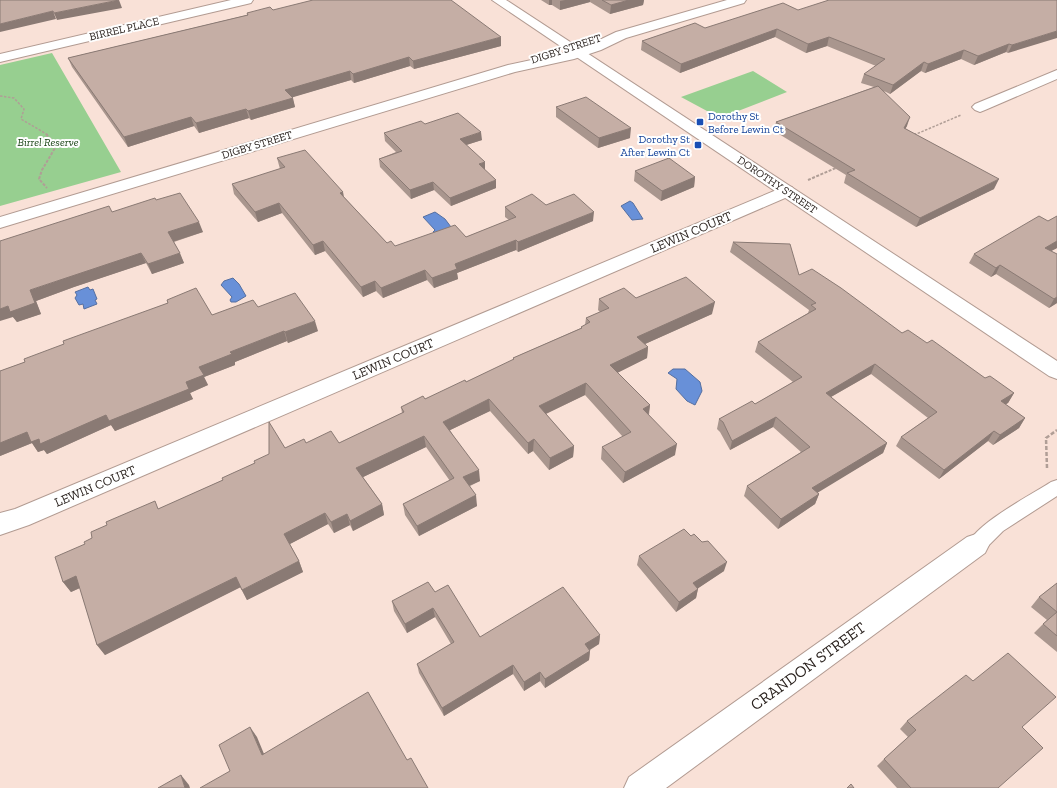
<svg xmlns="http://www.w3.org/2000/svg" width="1057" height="788" font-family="'Zilla Slab',serif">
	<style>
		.green { fill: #97cf90 }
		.water { fill: #6890d8; stroke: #556fa0 }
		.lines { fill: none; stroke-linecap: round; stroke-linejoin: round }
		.lane-casing { stroke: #b29b92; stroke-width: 2 }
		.street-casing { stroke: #b29b92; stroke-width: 2 }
		.secondary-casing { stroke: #b29b92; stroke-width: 2 }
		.path-far2 { stroke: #b09e96; stroke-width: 1.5; stroke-dasharray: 2.5 1.5; stroke-linecap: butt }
		.path-far1 { stroke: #b09e96; stroke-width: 2; stroke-dasharray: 3 1.5; stroke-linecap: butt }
		.path { stroke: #b09e96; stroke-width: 2.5; stroke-dasharray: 4 2; stroke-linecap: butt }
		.lane { fill: #fff; fill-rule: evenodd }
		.street { fill: #fff; fill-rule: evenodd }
		.secondary { fill: #fff; fill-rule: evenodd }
		.wall { fill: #a9968e }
		.shaded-wall { fill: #8a7a74 }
		.building { fill: #c5aea5; stroke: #8a7a74 }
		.transit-dot { fill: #1a4fb4; stroke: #fff; stroke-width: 1.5 }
		.labels { text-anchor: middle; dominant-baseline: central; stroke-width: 4; stroke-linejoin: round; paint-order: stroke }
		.far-street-label { font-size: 11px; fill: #29211d; stroke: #fff }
		.far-transit-label { font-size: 11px; fill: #164399; stroke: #fff; text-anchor: start }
		.far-park-label { font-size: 11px; font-style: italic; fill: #184314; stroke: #fff }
		.street-label { font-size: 13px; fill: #29211d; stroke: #fff }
		.near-street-label { font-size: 16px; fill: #29211d; stroke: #fff }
	</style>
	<rect width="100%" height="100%" fill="#f9e1d7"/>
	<!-- green -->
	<path class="green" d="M52 53 121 172 0 206V65Z
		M753 71 787 92 720 118 681 97Z"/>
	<!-- water -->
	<path class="water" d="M630 201 633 203 643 219 632 220 621 206Z
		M435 212 445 219 451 227 436 234 433 232 435 230 423 217Z
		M233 278 239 284 246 296 236 302H231L230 300 232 297 221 285 224 281Z
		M88 287 90 290 93 289 97 299 95 300 97 304 84 309 83 304 79 305 75 298 77 295 75 292Z
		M673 369H685L700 382 702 391 695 405 687 401 676 389 677 379 668 373Z"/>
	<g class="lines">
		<!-- lane casing -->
		<g class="lane-casing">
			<path id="lane" d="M1057 480V496L1003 531 983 551 976 553 969 551 967 545C977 523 1029 496 1051 482Z"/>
		</g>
		<!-- street casing -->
		<g class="street-casing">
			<path id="street" d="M231 0H253L251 3 247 4 0 62V54Z
				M727 0H746L744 3 626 38 601 50 574 59 515 72 0 228V217L508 65 564 53 591 44 616 32Z
				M1057 70V79L985 110 980 112 975 110 972 107 975 104Z
				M786 186 792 187 795 191 792 195 29 525 0 535V513L15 509Z
				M976 534 985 537 989 545 985 553 666 788H624L629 777 967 537Z"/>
		</g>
		<!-- secondary casing -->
		<g class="secondary-casing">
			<path id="secondary" d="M492 0H506L1057 361V379L1049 376Z"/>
		</g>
		<!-- path-far2 -->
		<path class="path-far2" d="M0 96 14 98 24 109 21 119 48 135
			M914 135 961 115"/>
		<!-- path-far1 -->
		<path class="path-far1" d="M46 134 55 144V148L42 170 39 179 47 188
			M914 135 916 134
			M808 180 838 167"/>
		<!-- path -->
		<path class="path" d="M1047 468 1046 438 1057 430"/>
		<!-- lane -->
		<use href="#lane" class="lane"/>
		<!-- street -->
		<use href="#street" class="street"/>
		<!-- secondary -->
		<use href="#secondary" class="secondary"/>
	</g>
	<!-- wall -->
	<path class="wall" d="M541 0H644L643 5 610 14 590 2 560 10 552 5H549Z
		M1057 0 1008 53 1006 52 974 65 961 59 925 73 921 71 890 94 884 91 907 126 905 128 994 189 916 227 844 183 846 175 774 131 776 122 874 87 861 83 864 74 876 66 827 46 806 53 775 37 680 73 641 50 642 41 705 28 798 10Z
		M273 10 501 46 414 69 410 66 354 83 351 80 292 97 295 107 251 120 249 118 199 133 194 126 128 147 72 67 68 58 247 15V13Z
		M556 107 630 138 598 148 556 117Z
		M425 124 482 140 466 145 485 170 496 188 451 206 434 190 411 199 380 167 379 159 396 152 385 141 384 133Z
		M277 158 343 192 344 197 387 243 395 246 466 237 509 220 505 217V207L546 205 593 221 518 252 516 250 457 273 458 279 434 288 427 280 383 298 376 291 363 297 325 251 315 255 282 213 258 222 234 194 232 184 280 169Z
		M635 171 695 177 694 187 661 201 634 181Z
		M156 200 203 232 174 242 184 263 152 274 146 263 74 287 36 301 41 314 17 322 13 317Z
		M1057 216V248L1051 251 1057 254V303L1049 308 996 274 991 277 969 263 974 254 1048 221Z
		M733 242 799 275 902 333 927 343 985 378 1014 393 1008 403 1005 404 1025 418 1019 428 993 445 988 441 939 479 896 446 901 437 928 418 871 374 831 397 887 443 883 453 817 492 819 494 815 504 778 529 744 496 747 486 801 452 773 427 730 450 720 432 717 429 719 419 755 404 793 382 755 352 758 342 808 313 809 310 730 252Z
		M636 298 712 314 645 344 648 347 647 358 617 373 650 405 649 415 675 455 623 483 601 459 602 447 623 437 585 395 546 414 574 446 573 457 549 470 533 451 528 454 490 411 450 430 480 481 470 486 477 506 419 536 405 515 403 504 450 481 426 447 363 477 382 504 384 515 353 531 350 525 334 533 328 524 290 544 299 561 303 572 247 600 240 587 105 655 97 645 80 588 71 592 63 582 85 544 107 525 159 509 223 480 255 463 285 448 306 443H339L402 413 401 407 425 399 466 382 513 360V358L581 328V327L585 325 586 318 600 312 598 310 599 299Z
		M167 300 212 315 258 307 318 331 288 343 287 341 235 362V365L204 377 208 385 190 393 193 399 115 431 111 425 47 454 44 450 38 452 32 443 0 456V371L25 362 64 344 168 303Z
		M639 556 724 571 698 588 696 598 676 612 637 565Z
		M1057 583V652L1034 633 1047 620 1031 607 1039 597Z
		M435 592 480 637 600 635 599 644 590 650 589 660 545 688 540 681 524 691 513 674 444 716 419 673 417 664 451 644 435 617 407 633 394 611 392 601Z
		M907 721 1022 727 998 788H897L877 766 884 759 908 737 900 729Z"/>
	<!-- shaded-wall -->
	<path class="shaded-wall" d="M119 0 122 8 57 20 54 13Z
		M549 0H552V5H549Z
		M565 0H590V2L560 10V1Z
		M629 0H644L643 5 610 14 611 5Z
		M53 11 56 19 0 32V24Z
		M777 29 775 37 680 73 681 64Z
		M1057 31V38L1008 53 1012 45Z
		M501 37V46L414 69 413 61Z
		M829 37 827 46 806 53 808 44Z
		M1009 44 1006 52 974 65 978 56Z
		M964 50 961 59 925 73 928 64Z
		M409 57 410 66 354 83 353 74Z
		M924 62 921 71 890 94 893 85Z
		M350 71 351 80 287 99 285 90Z
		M293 98 295 107 251 120 248 111Z
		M246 109 249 118 199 133 196 123Z
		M191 117 194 126 128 147 124 137Z
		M910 117 907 126 901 137 904 128Z
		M631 128 630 138 598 148 599 138Z
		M481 132 482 140 460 147V139Z
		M485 162V170L479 164Z
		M695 177 694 187 661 201 662 191Z
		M999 179 994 189 916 227 920 218Z
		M496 180V188L451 206 450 198Z
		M433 182 434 190 411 199 410 190Z
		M343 192 344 202 340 193Z
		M279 203 282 213 258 222 255 212Z
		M594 212 593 221 518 252V242Z
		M199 222 203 232 172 242 168 232Z
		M516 240V250L457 273 458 279 434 288 432 278 455 264Z
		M323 241 325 251 315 255 313 245Z
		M1057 241V248L1040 257 1045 248Z
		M141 253 146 263 74 287 36 301 41 314 17 322 13 317 0 321V309L8 306 30 290Z
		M180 253 184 263 152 274 148 264Z
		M1000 265 996 274 991 277 996 268Z
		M425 270 427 280 383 298 381 288Z
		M375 281 376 291 363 297 361 287Z
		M1057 297V303L1049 308 1054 299Z
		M715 302 712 314 636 348 637 337Z
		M315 321 318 331 288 343 285 332Z
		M284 331 287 341 235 362V365L204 377 208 385 190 393 193 399 115 431 111 425 47 454 44 450 38 452 32 443 0 456V443L27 432 39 439 106 415 186 382 199 367 230 352Z
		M648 347 647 358 609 377 610 365Z
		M875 364 871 374 822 402 826 393Z
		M586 383 585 395 539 417V406Z
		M1014 393 1008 403 995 411 1001 401Z
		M489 399 490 411 444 433 443 422Z
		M650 405 648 417 643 409Z
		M776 417 773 427 730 450 732 441Z
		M1025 418 1019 428 993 445 1000 435Z
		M994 431 988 441 939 479 944 470Z
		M424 436 426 447 359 479 356 468Z
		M534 439 533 451 528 454V443Z
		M887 443 883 453 809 498 812 488Z
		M677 444 675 455 623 483 625 472Z
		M574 446 573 457 549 470 550 458Z
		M479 470 480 481 464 488 463 477Z
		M819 494 815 504 778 529 781 519Z
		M476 495 477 506 419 536 417 526Z
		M382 504 384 515 353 531 350 521Z
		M325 513 328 524 288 545 284 534Z
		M347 514 350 525 334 533 331 522Z
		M299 561 303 572 247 600 242 590Z
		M727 562 724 571 691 593 693 583Z
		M76 576 84 586 71 592 63 582Z
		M236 577 241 587 105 655 97 645Z
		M698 589 696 598 676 612 679 602Z
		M433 608 435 617 407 633 405 624Z
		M600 635 599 644 584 653 585 644Z
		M590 651 589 660 545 688V679Z
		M513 665V674L444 716 442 708Z
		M540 672V681L524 691V682Z
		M250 727 257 737 269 766 262 755Z
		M181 775 189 785 190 788H185Z"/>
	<!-- building -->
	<path class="building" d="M0 0H119L54 13 53 11 0 24Z
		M313 0H451L501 37 413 61 409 57 353 74 350 71 285 90 293 98 248 111 246 109 196 123 191 117 124 137 68 58 248 15 247 13 270 7 273 10Z
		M602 0H629L611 5Z
		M829 0H1057V31L1012 45 1009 44 978 56 964 50 928 64 924 62 893 85 864 74 885 59 829 37 808 44 777 29 681 64 642 41 695 23 705 28 783 3 798 10Z
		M878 86 910 117 904 128 999 179 920 218 847 173 855 170 776 122Z
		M586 97 631 128 599 138 556 107Z
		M458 113 481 132 460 139 485 162 479 164 496 180 450 198 433 182 410 190 379 159 402 151 384 133 421 121 425 124Z
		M305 150 343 192 340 193 387 243 391 241 395 246 455 225 466 237 516 217 505 207 532 194 546 205 574 194 594 212 518 242 516 240 455 264 457 269 432 278 425 270 381 288 375 281 361 287 323 241 313 245 279 203 255 212 232 184 285 167 277 158Z
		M669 158 695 177 662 191 635 171Z
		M180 193 199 222 168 232 180 253 148 264 141 253 30 290 35 303 10 312 8 306 0 309V241L109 206 112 212 155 198 156 200Z
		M1039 216 1048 221 1057 216V241L1045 248 1057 254V297L1054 299 1000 265 996 268 974 254Z
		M733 242 790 244 799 275 812 269 841 288 902 333 908 330 927 343 932 340 985 378 990 376 1014 393 1001 401 1025 418 1000 435 994 431 944 470 901 437 937 412 875 364 826 393 887 443 812 488 819 494 781 519 747 486 810 447 776 417 732 441 723 422 719 419 752 401 755 404 802 377 758 342 816 309 811 305 816 303Z
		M686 277 715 302 637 337 648 347 610 365 650 405 643 409 677 444 625 472 602 447 631 432 586 383 539 406 574 446 550 458 534 439 528 443 489 399 443 422 479 470 463 477 476 495 417 526 403 504 454 478 424 436 356 468 382 504 350 521 347 514 331 522 325 513 284 534 299 561 242 590 236 577 97 645 76 576 63 582 55 557 85 544 84 542 92 538 91 532 107 525 106 522 155 501 158 509 223 480 222 478 255 463 254 461 269 454V422L285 448 304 439 306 443 331 431 339 443 404 412 401 407 423 396 425 399 465 380 466 382 514 359 513 358 582 328 581 327 590 322 586 318 609 308 599 299 624 288 636 298Z
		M196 288 212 315 253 300 258 307 295 293 315 321 285 332 284 331 230 352 232 354 199 367 204 375 186 382 189 389 109 421 106 415 40 444 39 439 31 442 27 432 0 443V371L25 362 24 359 64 344 63 341 168 303 167 300Z
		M684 529 691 536 694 534 702 542 708 541 727 562 693 583 698 589 679 602 639 556Z
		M428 582 435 592 448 585 480 637 563 587 600 635 585 644 590 651 545 679 540 672 524 682 513 665 442 708 417 664 454 642 433 608 405 624 392 601Z
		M1057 583V636L1043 624 1057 612 1039 597Z
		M1008 653 1056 697 1022 727 1043 748 998 788H911L884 759 916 730 907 721 966 675 973 681Z
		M368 692 407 760 411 758 428 788H200L230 771 219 745 250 727 262 755Z
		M181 775 185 788H158Z
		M851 784 854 788H847Z"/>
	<!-- markers -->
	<g class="transit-dot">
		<rect x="696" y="118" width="8" height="8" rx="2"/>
		<rect x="694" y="141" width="8" height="8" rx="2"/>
	</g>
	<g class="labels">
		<!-- far-street labels -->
		<g class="far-street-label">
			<text transform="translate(124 29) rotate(-13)">BIRREL PLACE</text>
			<text transform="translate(566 49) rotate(-18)">DIGBY STREET</text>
			<text transform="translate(257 145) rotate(-17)">DIGBY STREET</text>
			<text transform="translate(777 185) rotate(34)">DOROTHY STREET</text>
		</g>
		<!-- far-transit labels -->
		<g class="far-transit-label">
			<text x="708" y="116">Dorothy St<tspan x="708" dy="13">Before Lewin Ct</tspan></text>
			<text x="690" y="139" text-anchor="end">Dorothy St<tspan x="690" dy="13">After Lewin Ct</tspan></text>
		</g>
		<!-- far-park labels -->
		<g class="far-park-label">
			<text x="48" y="142">Birrel Reserve</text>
		</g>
		<!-- street labels -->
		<g class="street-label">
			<text transform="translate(691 232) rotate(-23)">LEWIN COURT</text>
			<text transform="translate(393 359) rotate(-23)">LEWIN COURT</text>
			<text transform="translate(95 486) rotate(-23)">LEWIN COURT</text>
		</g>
		<!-- near-street labels -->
		<g class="near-street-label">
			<text transform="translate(808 666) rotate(-36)">CRANDON STREET</text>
		</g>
	</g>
</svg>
